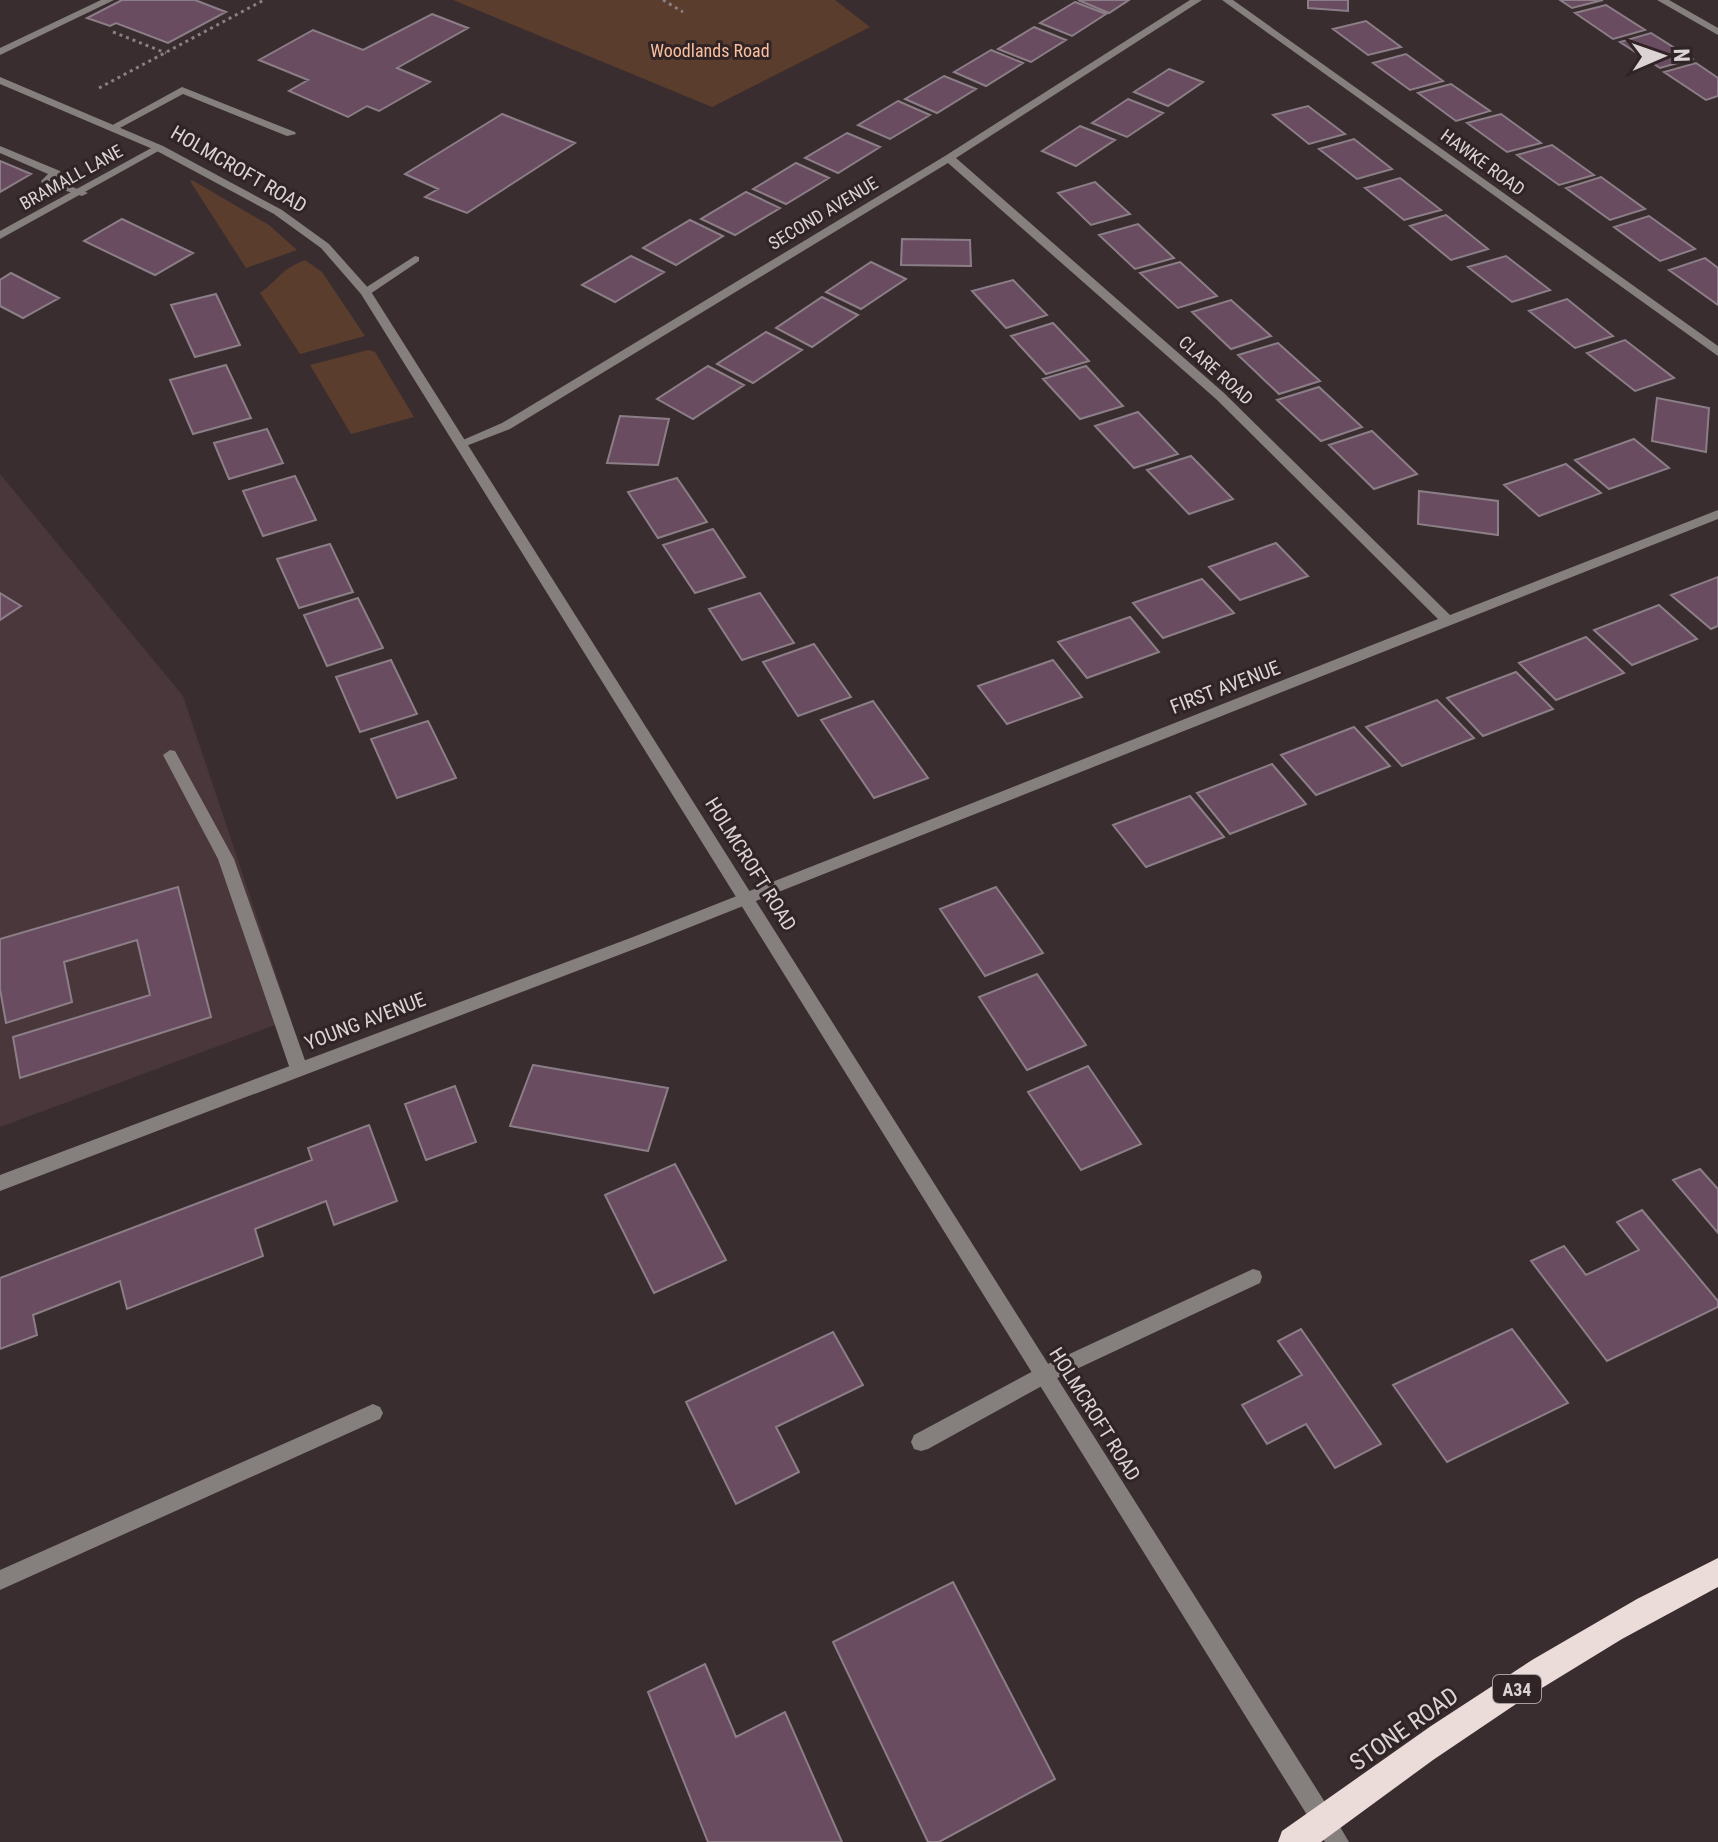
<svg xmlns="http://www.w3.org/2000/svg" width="1718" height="1842" font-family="'Roboto Condensed',sans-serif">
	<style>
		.built { fill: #4a373c }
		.green { fill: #5a3d2d }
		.building { fill: #6a4c61; stroke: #8b7e86; stroke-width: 2 }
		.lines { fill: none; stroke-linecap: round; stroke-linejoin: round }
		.path { stroke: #8a7f82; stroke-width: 3; stroke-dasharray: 3 4; stroke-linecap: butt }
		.service { fill: #857f7e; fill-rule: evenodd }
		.minor { fill: #857f7e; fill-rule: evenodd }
		.tertiary { fill: #857f7e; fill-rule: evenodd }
		.trunk { fill: #ebdcd9; fill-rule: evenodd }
		.labels { text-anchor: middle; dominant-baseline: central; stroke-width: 6; stroke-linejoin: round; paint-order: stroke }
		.far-park-label { font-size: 18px; fill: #fabf9d; stroke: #302426 }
		.far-street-label { font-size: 18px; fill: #dcd3d5; stroke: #302426 }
		.shield { fill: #302426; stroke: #a89ea0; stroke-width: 2 }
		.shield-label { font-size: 18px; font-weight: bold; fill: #dcd3d5 }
		.street-label { font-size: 20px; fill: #dcd3d5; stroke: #302426 }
		.near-street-label { font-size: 24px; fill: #dcd3d5; stroke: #302426 }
	</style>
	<rect width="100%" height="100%" fill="#3a2d30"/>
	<!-- built -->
	<path class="built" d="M0 474 183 696 291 1019 0 1127Z"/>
	<!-- green -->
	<path class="green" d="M453 0H835L870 27 712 107Z
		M192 180 269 225 297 250 246 268 190 181Z
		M305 260 322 272 365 336 300 354 260 293C281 278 278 271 305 260Z
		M368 350 375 352 414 417 351 434 310 365Z"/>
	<!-- building -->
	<path class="building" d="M122 0H195L226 12 168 43 116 23 110 26 87 18Z
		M1078 0H1129L1109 13Z
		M1308 0H1348V11L1308 8Z
		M1560 0H1603L1572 8Z
		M1075 2 1106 14 1072 36 1040 23Z
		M1606 5 1645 30 1613 39 1575 13Z
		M432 14 468 28 397 68 430 82 379 111 367 106 348 117 289 91 308 80 259 60 313 30 363 50Z
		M1366 21 1401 47 1368 55 1333 29Z
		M1034 27 1066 40 1031 62 998 49Z
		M1651 33 1692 59 1660 68 1620 42Z
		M991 50 1023 63 986 86 954 72Z
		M1406 54 1443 81 1410 90 1373 63Z
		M1696 63 1718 78V96L1706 100 1664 72Z
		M1169 69 1203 82 1168 106 1134 92Z
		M944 76 976 89 937 113 905 99Z
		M1451 84 1490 111 1456 121 1418 93Z
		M1128 99 1163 113 1127 137 1092 123Z
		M898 101 930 115 890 139 858 125Z
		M1308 106 1345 134 1309 144 1273 115Z
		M502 114 575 143 467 213 425 197 438 189 405 174Z
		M1501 114 1541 143 1507 152 1467 123Z
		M1080 126 1115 140 1076 166 1042 151Z
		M847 133 880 147 838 173 805 158Z
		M1354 139 1392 169 1357 179 1319 149Z
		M1552 145 1594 175 1559 185 1517 155Z
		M0 161 31 174 0 192Z
		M796 163 829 178 786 204 753 189Z
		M1601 177 1645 209 1610 220 1566 188Z
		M1400 178 1441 210 1404 220 1365 188Z
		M1095 182 1130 214 1091 225 1058 193Z
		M746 192 780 208 735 235 701 219Z
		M1446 215 1488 249 1451 260 1410 226Z
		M1649 216 1695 249 1660 261 1614 227Z
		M122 219 193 253 155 275 84 241Z
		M690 220 723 236 676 265 643 248Z
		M1138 224 1174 258 1135 269 1099 235Z
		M902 239 970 240 971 266 901 265Z
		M631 256 664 272 615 302 582 285Z
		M1506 256 1550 290 1512 302 1468 267Z
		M1705 258 1718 268V305L1669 270Z
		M871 262 906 279 861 309 826 292Z
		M1180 262 1217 296 1178 308 1140 273Z
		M11 273 59 298 23 318 0 306V280Z
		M1013 280 1047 315 1006 328 972 291Z
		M216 294 240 345 195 357 171 305Z
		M822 297 858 315 812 347 776 328Z
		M1567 299 1613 336 1575 348 1529 311Z
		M1231 300 1271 336 1231 349 1192 312Z
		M1053 323 1089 361 1046 374 1011 336Z
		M766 332 802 350 753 383 717 364Z
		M1625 340 1674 378 1635 391 1587 353Z
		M1278 343 1320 381 1279 394 1238 355Z
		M226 365 251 418 193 434 170 380Z
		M708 366 744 385 693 419 657 399Z
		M1086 366 1123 406 1080 419 1043 379Z
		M1319 387 1362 427 1321 441 1277 400Z
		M1657 398 1709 408 1706 452 1652 441Z
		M1138 412 1178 454 1134 468 1095 426Z
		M620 416 669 419 658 465 607 463Z
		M267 429 283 463 229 479 214 443Z
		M1372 431 1417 474 1374 489 1329 445Z
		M1634 439 1669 468 1609 489 1575 460Z
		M1191 456 1233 499 1189 514 1147 470Z
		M1566 464 1601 493 1539 516 1504 485Z
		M295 476 316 520 263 536 243 491Z
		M677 478 707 522 658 538 628 492Z
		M1419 491 1498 501V535L1418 524Z
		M713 529 745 577 695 593 663 545Z
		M1276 543 1308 576 1240 600 1209 567Z
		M330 544 353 592 299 608 277 559Z
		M1718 577V626L1711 629 1671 595Z
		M1202 579 1234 613 1163 638 1133 603Z
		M0 593 21 606 0 620Z
		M760 593 794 643 742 660 709 609Z
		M358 598 383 648 327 666 304 615Z
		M1659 605 1697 639 1632 665 1594 630Z
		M1130 617 1159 652 1087 678 1058 642Z
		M1586 637 1624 673 1556 700 1519 663Z
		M814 644 851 697 798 716 763 662Z
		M391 660 417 714 360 732 336 677Z
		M1053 660 1082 697 1007 724 978 686Z
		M1516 672 1553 709 1483 736 1447 698Z
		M1437 700 1474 738 1402 766 1366 727Z
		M873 701 928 778 874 798 821 720Z
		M428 721 456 778 397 798 371 739Z
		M1354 727 1390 766 1316 795 1281 755Z
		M1272 764 1306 804 1230 834 1197 793Z
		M1190 796 1224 837 1146 867 1113 825Z
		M178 887 211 1017 20 1078 13 1037 150 995 137 940 64 962 72 1002 6 1023 0 989V939Z
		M996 887 1043 953 985 976 940 909Z
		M1037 974 1086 1045 1027 1070 979 997Z
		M533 1065 668 1088 648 1151 510 1126Z
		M1088 1066 1141 1144 1081 1170 1028 1092Z
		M455 1086 476 1142 426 1160 405 1104Z
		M369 1125 397 1201 334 1225 326 1201 255 1229 263 1256 127 1309 120 1281 33 1315 37 1335 0 1349V1278L312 1160 308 1148Z
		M675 1164 726 1260 654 1293 605 1195Z
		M1700 1169 1718 1189V1233L1673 1180Z
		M1642 1210 1718 1301V1307L1607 1361 1531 1261 1564 1246 1586 1275 1639 1250 1617 1222Z
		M1301 1329 1381 1444 1335 1468 1306 1424 1267 1444 1242 1405 1302 1375 1278 1341Z
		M1512 1329 1568 1403 1447 1462 1393 1385Z
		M833 1332 863 1385 776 1427 799 1472 736 1504 686 1402Z
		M953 1582 1055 1779 939 1842H928L833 1642Z
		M705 1664 736 1737 785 1712 842 1842H708L648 1692Z"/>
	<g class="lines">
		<!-- path -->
		<path class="path" d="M663 0 683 12
			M113 32 166 53
			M99 88 264 0"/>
		<!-- service -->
		<path class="service" d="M101 0H114L0 55V48Z
			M182 87 295 132 296 134 287 136 183 94 118 129 109 127Z
			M0 146 60 171 61 173 54 180 88 193 82 196 42 183 41 181 48 174 0 153Z
			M415 256 419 257V261L370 294H362V290Z
			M170 750 175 751 234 859 308 1069 305 1074 299 1076 293 1074 290 1069 218 859 163 755Z
			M1253 1269 1260 1271 1262 1277 1260 1283 1051 1381 928 1449 921 1451 914 1449 911 1442 914 1435 1037 1369Z
			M373 1404 380 1407 383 1413 380 1419 0 1590V1570Z"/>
		<!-- minor -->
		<path class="minor" d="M1190 0H1202L956 158 1224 393 1450 615 1718 510V519L645 945 0 1191V1175L633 937 1438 619 1216 399 948 163 510 429 466 446 462 447 456 443 502 423 945 156Z
			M1222 0H1233L1718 346V356Z
			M1657 0H1669L1718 28V35Z
			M155 146 164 148 0 239V231Z
			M1325 1812 1333 1815 1349 1842H1325L1314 1823 1317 1815Z"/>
		<!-- tertiary -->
		<path class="tertiary" d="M0 77 163 146 282 210 329 244 370 290 1333 1815 1336 1823 1333 1831 1325 1834 1317 1831 361 294 321 248 274 214 155 150 0 84Z"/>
		<!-- trunk -->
		<path class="trunk" d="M1718 1558V1587L1622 1639 1519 1702 1433 1760 1321 1842H1278L1282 1831 1431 1726 1532 1660 1637 1599Z"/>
	</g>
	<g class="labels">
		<!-- far-park labels -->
		<g class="far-park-label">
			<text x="710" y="50">Woodlands Road</text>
		</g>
		<!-- far-street labels -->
		<g class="far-street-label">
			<text transform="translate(1483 162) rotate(36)">HAWKE ROAD</text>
			<text transform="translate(71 177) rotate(-29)">BRAMALL LANE</text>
			<text transform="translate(823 213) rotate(-31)">SECOND AVENUE</text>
			<text transform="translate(1216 370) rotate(42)">CLARE ROAD</text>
		</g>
		<!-- shield labels -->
		<rect class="shield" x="1493" y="1675" width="48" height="28" rx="6"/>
		<g class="shield-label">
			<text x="1517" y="1689">A34</text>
		</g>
		<!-- street labels -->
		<g class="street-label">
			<text transform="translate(239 169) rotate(30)">HOLMCROFT ROAD</text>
			<text transform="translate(1225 687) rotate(-21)">FIRST AVENUE</text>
			<text transform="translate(751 864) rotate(58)">HOLMCROFT ROAD</text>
			<text transform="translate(365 1021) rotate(-21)">YOUNG AVENUE</text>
			<text transform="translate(1095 1414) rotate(58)">HOLMCROFT ROAD</text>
		</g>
		<!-- near-street labels -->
		<g class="near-street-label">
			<text transform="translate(1404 1729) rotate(-35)">STONE ROAD</text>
		</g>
	</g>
	<!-- north arrow -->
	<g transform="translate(1662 56) rotate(88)" stroke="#302426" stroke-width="6" paint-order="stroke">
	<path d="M0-6L14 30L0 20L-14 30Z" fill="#dcd3d5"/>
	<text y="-12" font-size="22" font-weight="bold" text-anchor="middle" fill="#dcd3d5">N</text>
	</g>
</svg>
